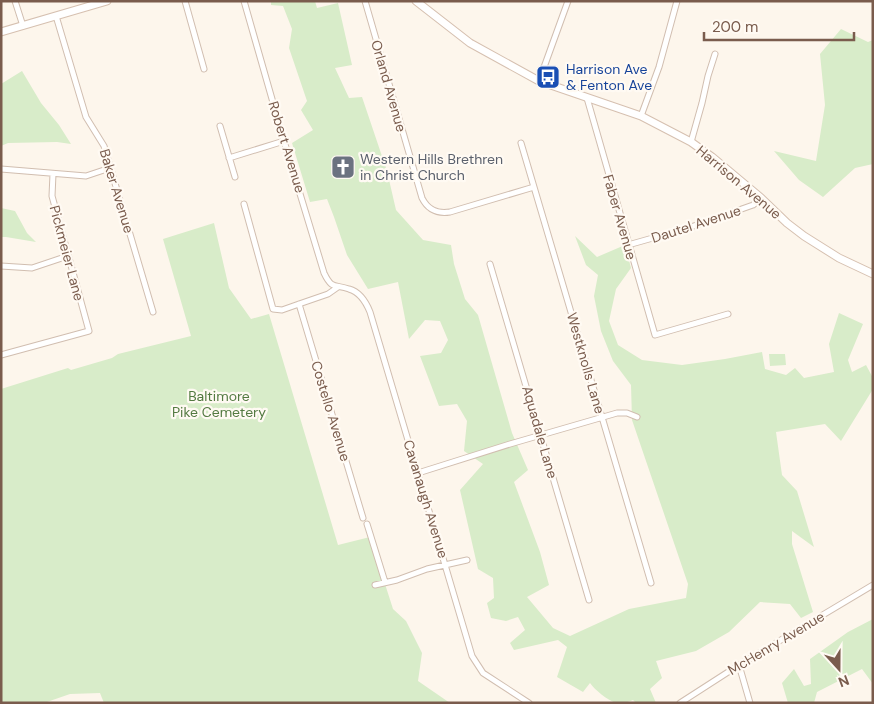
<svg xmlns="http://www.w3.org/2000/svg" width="874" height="704" font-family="'DM Sans',sans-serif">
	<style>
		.green { fill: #d8ecc9 }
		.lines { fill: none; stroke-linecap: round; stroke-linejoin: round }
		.minor-casing { stroke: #d1beb0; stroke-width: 7 }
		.secondary-casing { stroke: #d6c0b0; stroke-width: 9 }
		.minor { stroke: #fff; stroke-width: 5 }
		.secondary { stroke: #fff; stroke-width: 7 }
		.labels { text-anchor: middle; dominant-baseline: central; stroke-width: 4.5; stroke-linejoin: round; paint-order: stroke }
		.transit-label { font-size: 14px; fill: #164399; stroke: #fffaf3; text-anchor: start }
		.street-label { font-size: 14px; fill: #7a5c4d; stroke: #fffaf3 }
		.worship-label { font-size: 14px; fill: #5b616d; stroke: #fffaf3; text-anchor: start }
		.park-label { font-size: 14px; fill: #537a41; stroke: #fffaf3 }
	</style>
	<rect width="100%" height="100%" fill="#fdf6ec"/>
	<!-- green -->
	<path class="green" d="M271 1H315L317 8 338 3 352 65 335 68 349 98 362 97 387 171 396 210 423 240 451 245 454 264 465 299 478 315 512 433 528 470 514 482 540 552 549 585 527 597 553 628 570 636 629 609 686 598 688 584 632 420 631 385 613 361 601 331 594 296 598 275 586 265 575 236 597 257 625 245 631 268 616 289 609 321 618 345 642 360 682 365 725 359 762 352 765 369 786 375 795 368 804 378 834 372 829 344 839 313 863 324 848 360 852 372 866 365 873 378V389L841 441 825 424 776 432 782 475 797 491 814 547 792 531V544L813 612 801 618 790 604 760 602 729 632 696 651 656 661 662 678 650 689 656 703H636L633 700C628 702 622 704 616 703 607 700 595 690 590 683L583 692 557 677 567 647 558 640 514 650 510 643 525 630 518 617 506 621 491 618 487 603 494 598 493 578 478 569 460 490 483 464 464 451 467 421 457 404 439 406 420 356 441 353 448 340 440 321 425 320 409 339 398 282 368 289 347 255 334 217 327 199 310 202 292 143 313 130 301 110 307 101 289 48 292 29 283 6 271 5Z
		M841 29 868 42 873 40V164L855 168 823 197 799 180 774 151 816 161 825 105 820 54Z
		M22 71 41 103 59 125 71 144 57 142 8 143 1 146V84Z
		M1 208 15 211 27 233 36 242 6 237H1Z
		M214 223 229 288 251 319 269 314 338 545 370 537 393 609 406 621 422 653 418 681 450 703H104L100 693 70 694 44 703H1V389L68 368 71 370 112 358 118 354 191 336 163 239Z
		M785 354 786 365 770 366 769 354Z
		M873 619V684L862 669 817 692 814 703H788L782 683 794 669 804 686 811 684 810 659 848 632Z"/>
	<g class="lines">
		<!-- minor casing -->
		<g class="minor-casing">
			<path id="minor" d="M15 1 23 26
				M185 1 204 69
				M244 1 284 141 324 273C332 290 335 284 349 289 360 292 366 302 370 312L472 656 483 673 529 703
				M365 1 422 198C428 210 437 214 450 212L534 187
				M56 16 86 117 104 146 153 312
				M539 81 568 1
				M587 98 655 335 728 314
				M641 116 659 67 677 1
				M220 126 235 177
				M691 142 702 103 708 76 715 54
				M521 143 651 583
				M229 158 284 141
				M1 169 86 176 110 168
				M244 204 273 309 282 310 299 304 328 294 338 287
				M628 245 688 228 753 205 761 198
				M490 264 589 600
				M1 266 32 268 68 256
				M299 304 363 518
				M1 355 89 331 52 196 53 174
				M418 473 510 444 617 413H627L637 417
				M367 524 385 582
				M375 585 397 580 427 569 467 560
				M739 665 750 703
				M680 703 739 665 873 585"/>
		</g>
		<!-- secondary casing -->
		<g class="secondary-casing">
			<path id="secondary" d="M416 1 470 43 539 81 641 116 691 142 712 157 761 198 787 223 804 236 839 258 873 274
				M1 32 107 1"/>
		</g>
		<!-- minor -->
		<use href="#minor" class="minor"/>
		<!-- secondary -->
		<use href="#secondary" class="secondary"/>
	</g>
	<!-- icons -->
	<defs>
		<g id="bus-square" transform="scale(1.25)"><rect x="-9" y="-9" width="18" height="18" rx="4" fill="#1a4fb4" stroke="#fffaf3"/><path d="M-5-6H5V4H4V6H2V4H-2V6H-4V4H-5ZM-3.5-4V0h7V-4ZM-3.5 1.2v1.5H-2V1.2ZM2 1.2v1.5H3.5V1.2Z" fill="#fff"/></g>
		<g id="church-square" transform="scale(1.25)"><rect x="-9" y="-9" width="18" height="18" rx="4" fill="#6b7280" stroke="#fffaf3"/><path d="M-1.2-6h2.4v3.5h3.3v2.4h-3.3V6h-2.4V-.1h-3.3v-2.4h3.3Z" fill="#fff"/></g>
	</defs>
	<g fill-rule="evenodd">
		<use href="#bus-square" x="548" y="77"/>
		<use href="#church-square" x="343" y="167"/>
	</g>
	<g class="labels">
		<!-- transit labels -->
		<g class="transit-label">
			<text x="566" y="69">Harrison Ave<tspan x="566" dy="16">&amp; Fenton Ave</tspan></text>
		</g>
		<!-- street labels -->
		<g class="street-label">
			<text transform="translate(389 86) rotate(74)">Orland Avenue</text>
			<text transform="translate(287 147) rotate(73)">Robert Avenue</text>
			<text transform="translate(739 182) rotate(40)">Harrison Avenue</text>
			<text transform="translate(117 191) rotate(73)">Baker Avenue</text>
			<text transform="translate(620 217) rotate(74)">Faber Avenue</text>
			<text transform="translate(696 224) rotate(-18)">Dautel Avenue</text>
			<text transform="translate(67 253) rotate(75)">Pickmeier Lane</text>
			<text transform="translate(586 363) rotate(74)">Westknolls Lane</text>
			<text transform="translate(331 411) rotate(73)">Costello Avenue</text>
			<text transform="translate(540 432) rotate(74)">Aquadale Lane</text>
			<text transform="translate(426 499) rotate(73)">Cavanaugh Avenue</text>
			<text transform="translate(776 643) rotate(-31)">McHenry Avenue</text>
		</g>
		<!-- worship labels -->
		<g class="worship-label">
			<text x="360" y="159">Western Hills Brethren<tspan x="360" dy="16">in Christ Church</tspan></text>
		</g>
		<!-- park labels -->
		<g class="park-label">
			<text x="219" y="396">Baltimore<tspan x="219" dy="16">Pike Cemetery</tspan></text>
		</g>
	</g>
	<!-- border -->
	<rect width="874" height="704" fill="none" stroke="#7a5c4d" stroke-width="5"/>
	<!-- north arrow -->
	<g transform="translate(839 669) rotate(159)" stroke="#fffaf3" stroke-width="4" paint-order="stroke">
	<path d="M0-4L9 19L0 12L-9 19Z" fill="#7a5c4d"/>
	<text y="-8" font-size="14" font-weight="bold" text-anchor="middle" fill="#7a5c4d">N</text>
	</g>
	<!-- scale -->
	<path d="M704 32v8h150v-8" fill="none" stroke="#7a5c4d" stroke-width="2.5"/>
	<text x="712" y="32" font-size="15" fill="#7a5c4d" stroke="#fffaf3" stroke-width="4" paint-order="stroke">200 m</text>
</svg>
